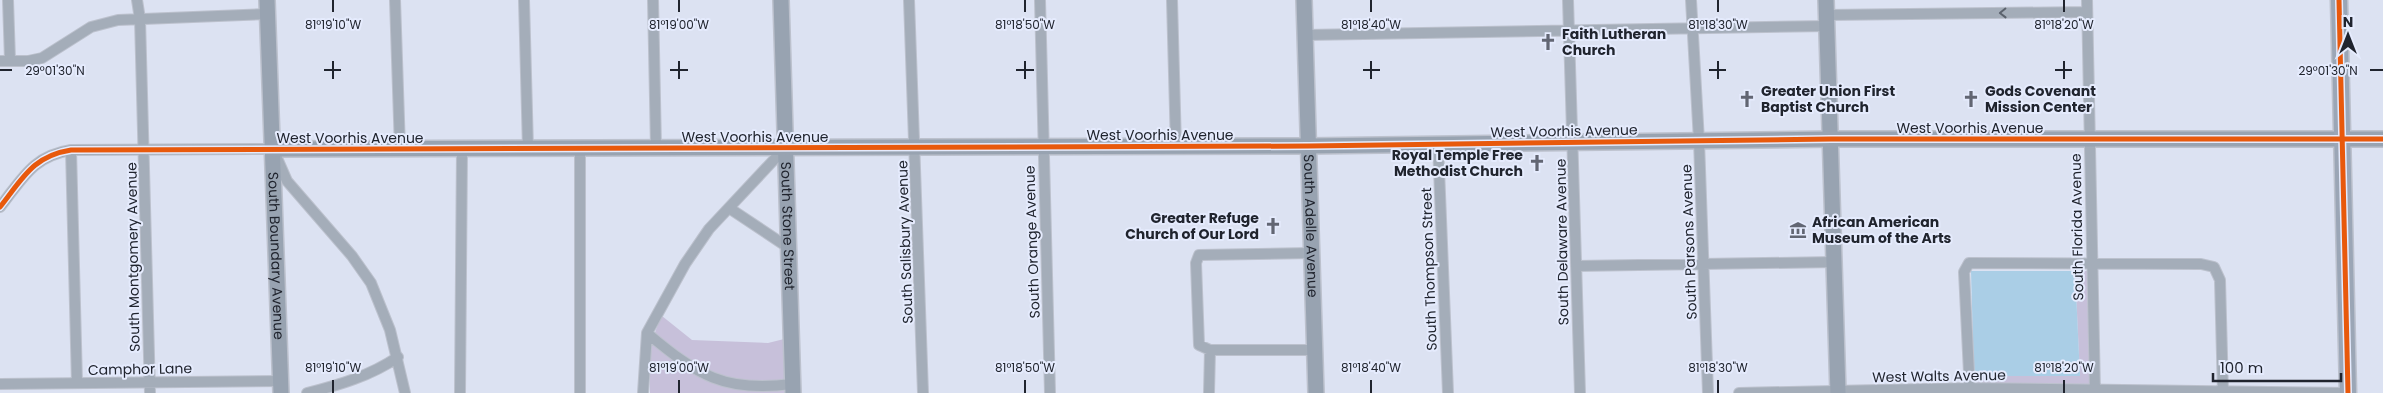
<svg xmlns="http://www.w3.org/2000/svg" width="2383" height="393" font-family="Poppins,sans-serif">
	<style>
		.green { fill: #c7c0da }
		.water { fill: #aacee6 }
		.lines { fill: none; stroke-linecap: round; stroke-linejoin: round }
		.street-casing { stroke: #bcc1cd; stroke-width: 12 }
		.secondary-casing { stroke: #bcc1cd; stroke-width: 18 }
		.primary-casing { stroke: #bcc1cd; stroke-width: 19 }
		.street { stroke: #a4adb9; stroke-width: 10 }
		.secondary { stroke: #98a3b1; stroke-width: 15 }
		.primary { stroke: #9ba6b6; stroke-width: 16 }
		.cycleway-casing { stroke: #e5ebfd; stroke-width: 8 }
		.cycleway { stroke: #e8590c; stroke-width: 5 }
		.oneway { stroke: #5b626d }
		.ticks { fill: none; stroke: #20242e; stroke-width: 2 }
		.labels { text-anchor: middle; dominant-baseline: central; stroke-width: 4; stroke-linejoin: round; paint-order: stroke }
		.poi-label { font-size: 14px; font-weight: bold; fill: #20242e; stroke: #e5ebfd; text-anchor: start }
		.street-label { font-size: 14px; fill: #20242e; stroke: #e5ebfd }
		.ticks-label { font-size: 12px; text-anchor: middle; fill: #20242e; stroke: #e5ebfd; stroke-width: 4; stroke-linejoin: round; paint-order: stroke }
	</style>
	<rect width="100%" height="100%" fill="#dce2f2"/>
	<!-- green -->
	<path class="green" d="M2075 271H2087L2091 385 1974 383V376H2080Z
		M662 316 692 340 768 343 788 338 789 393H650C649 366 649 340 662 316Z"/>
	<!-- water -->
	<path class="water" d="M1971 271H2075L2080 376H1974Z"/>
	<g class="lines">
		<!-- street casing -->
		<g class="street-casing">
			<path id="street" d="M8 0 10 60
				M137 0 140 19 150 393
				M395 0 400 149
				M524 0 528 149
				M653 0 656 148
				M909 0 923 393
				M1040 0 1050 393
				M1172 0 1176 147
				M1568 0 1580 393
				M1691 0 1699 141 1708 393
				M2087 0 2095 393
				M1827 15 2087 12
				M1305 35 1828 26
				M0 61H28L42 58 91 27 118 20 267 14
				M1438 144 1448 393
				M580 148V393
				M71 150 77 383
				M0 207C23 178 33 156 71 150L273 149 287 181 352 256 371 283 390 330 405 393
				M729 208 789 248
				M1311 253 1199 255 1196 263 1199 345 1210 350H1315
				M1576 266 1835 262
				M647 333C697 375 725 393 792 384
				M0 384 281 381
				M307 393C339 385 370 376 398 357
				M460 393 462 149
				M643 393 647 333 685 264 709 229 785 148
				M1209 393 1210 350
				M1739 393 1970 388 2348 393
				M1970 393 1964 272 1969 263 2201 264 2214 267 2220 280 2223 393"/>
		</g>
		<!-- secondary casing -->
		<g class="secondary-casing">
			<g id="secondary">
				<path id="s1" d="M267 0 281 393"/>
				<path id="s2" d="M781 0 793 393"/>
				<path id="s3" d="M1304 0 1316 393"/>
				<path d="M1826 0 1838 393"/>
				<path d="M273 149 1309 146 1831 139H2383"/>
			</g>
		</g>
		<!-- primary casing -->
		<g class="primary-casing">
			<path id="primary" d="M2339 0 2348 393"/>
		</g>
		<!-- street -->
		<use href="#street" class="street"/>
		<!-- secondary -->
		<use href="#secondary" class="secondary"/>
		<!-- primary -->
		<use href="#primary" class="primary"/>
		<!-- cycleway casing -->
		<g class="cycleway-casing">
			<path id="cycleway" d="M2339 0 2348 393
				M0 207C23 178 33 156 71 150L1309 146 1831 139H2383"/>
		</g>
		<!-- cycleway -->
		<use href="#cycleway" class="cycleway"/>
	</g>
	<!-- one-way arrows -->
	<defs><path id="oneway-chevron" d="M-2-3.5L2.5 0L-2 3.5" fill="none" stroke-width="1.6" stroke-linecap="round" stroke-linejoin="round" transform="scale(1.25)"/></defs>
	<use class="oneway" href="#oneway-chevron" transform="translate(2003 13) rotate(179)"/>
	<!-- ticks -->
	<path class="ticks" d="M333 0V12M679 0V12M1025 0V12M1371 0V12M1718 0V12M2064 0V12M333 61V79M679 61V79M1025 61V79M1371 61V79M1718 61V79M2064 61V79M0 70H12M324 70H341M670 70H688M1016 70H1034M1363 70H1380M1709 70H1726M2055 70H2072M2370 70H2383M333 380V393M679 380V393M1025 380V393M1371 380V393M1718 380V393M2064 380V393"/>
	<!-- icons -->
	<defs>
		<g id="church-bare" transform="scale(1.35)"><path d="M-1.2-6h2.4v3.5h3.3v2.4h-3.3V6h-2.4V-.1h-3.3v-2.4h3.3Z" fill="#626673" stroke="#e5ebfd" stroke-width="2.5" paint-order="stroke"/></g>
		<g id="museum-bare" transform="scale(1.35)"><path d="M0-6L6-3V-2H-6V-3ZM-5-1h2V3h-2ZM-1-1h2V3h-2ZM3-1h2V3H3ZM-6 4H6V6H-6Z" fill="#626673" stroke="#e5ebfd" stroke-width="2.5" paint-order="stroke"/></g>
	</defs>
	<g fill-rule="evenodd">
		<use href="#church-bare" x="1548" y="42"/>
		<use href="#church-bare" x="1747" y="99"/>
		<use href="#church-bare" x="1971" y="99"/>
		<use href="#church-bare" x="1537" y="163"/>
		<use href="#church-bare" x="1273" y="226"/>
		<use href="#museum-bare" x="1798" y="230"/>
	</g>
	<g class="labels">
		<!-- poi labels -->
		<g class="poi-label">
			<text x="1562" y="34">Faith Lutheran<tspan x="1562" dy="16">Church</tspan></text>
			<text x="1761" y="91">Greater Union First<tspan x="1761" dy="16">Baptist Church</tspan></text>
			<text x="1985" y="91">Gods Covenant<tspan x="1985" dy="16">Mission Center</tspan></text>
			<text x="1523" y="155" text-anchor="end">Royal Temple Free<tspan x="1523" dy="16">Methodist Church</tspan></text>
			<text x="1259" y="218" text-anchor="end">Greater Refuge<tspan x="1259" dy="16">Church of Our Lord</tspan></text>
			<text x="1812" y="222">African American<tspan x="1812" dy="16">Museum of the Arts</tspan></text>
		</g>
		<!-- street labels -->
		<g class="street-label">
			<text x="1970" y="128">West Voorhis Avenue</text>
			<text transform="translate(1564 131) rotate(-1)">West Voorhis Avenue</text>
			<text x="1160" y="135">West Voorhis Avenue</text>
			<text x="755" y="137">West Voorhis Avenue</text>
			<text x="350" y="138">West Voorhis Avenue</text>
			<text stroke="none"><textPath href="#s2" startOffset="226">South Stone Street</textPath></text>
			<text stroke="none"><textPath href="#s3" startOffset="226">South Adelle Avenue</textPath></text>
			<text transform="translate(2077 227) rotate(-91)">South Florida Avenue</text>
			<text transform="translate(905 242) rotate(-92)">South Salisbury Avenue</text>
			<text transform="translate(1032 242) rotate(-92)">South Orange Avenue</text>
			<text transform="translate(1562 242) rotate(-91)">South Delaware Avenue</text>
			<text transform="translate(1689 242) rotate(-92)">South Parsons Avenue</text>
			<text stroke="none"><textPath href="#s1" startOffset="256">South Boundary Avenue</textPath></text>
			<text transform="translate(133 257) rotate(-91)">South Montgomery Avenue</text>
			<text transform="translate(1429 269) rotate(-92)">South Thompson Street</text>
			<text transform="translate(140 369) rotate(-1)">Camphor Lane</text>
			<text transform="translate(1939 376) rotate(-1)">West Walts Avenue</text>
		</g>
	</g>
	<g class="ticks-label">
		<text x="333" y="29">81°19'10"W</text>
		<text x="679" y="29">81°19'00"W</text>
		<text x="1025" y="29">81°18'50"W</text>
		<text x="1371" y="29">81°18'40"W</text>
		<text x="1718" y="29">81°18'30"W</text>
		<text x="2064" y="29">81°18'20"W</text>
		<text x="55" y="75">29°01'30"N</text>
		<text x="2328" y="75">29°01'30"N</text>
		<text x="333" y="372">81°19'10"W</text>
		<text x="679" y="372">81°19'00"W</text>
		<text x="1025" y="372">81°18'50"W</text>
		<text x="1371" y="372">81°18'40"W</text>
		<text x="1718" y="372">81°18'30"W</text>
		<text x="2064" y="372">81°18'20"W</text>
	</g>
	<!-- north arrow -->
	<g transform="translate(2348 35)" stroke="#e5ebfd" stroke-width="4" paint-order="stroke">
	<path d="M0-4L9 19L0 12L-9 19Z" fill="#20242e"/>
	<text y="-8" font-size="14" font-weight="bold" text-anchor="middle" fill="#20242e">N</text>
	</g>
	<!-- scale -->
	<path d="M2213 373v8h128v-8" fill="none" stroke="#20242e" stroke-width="2.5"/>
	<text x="2220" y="373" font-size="15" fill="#20242e" stroke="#e5ebfd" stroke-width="4" paint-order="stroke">100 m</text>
</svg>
